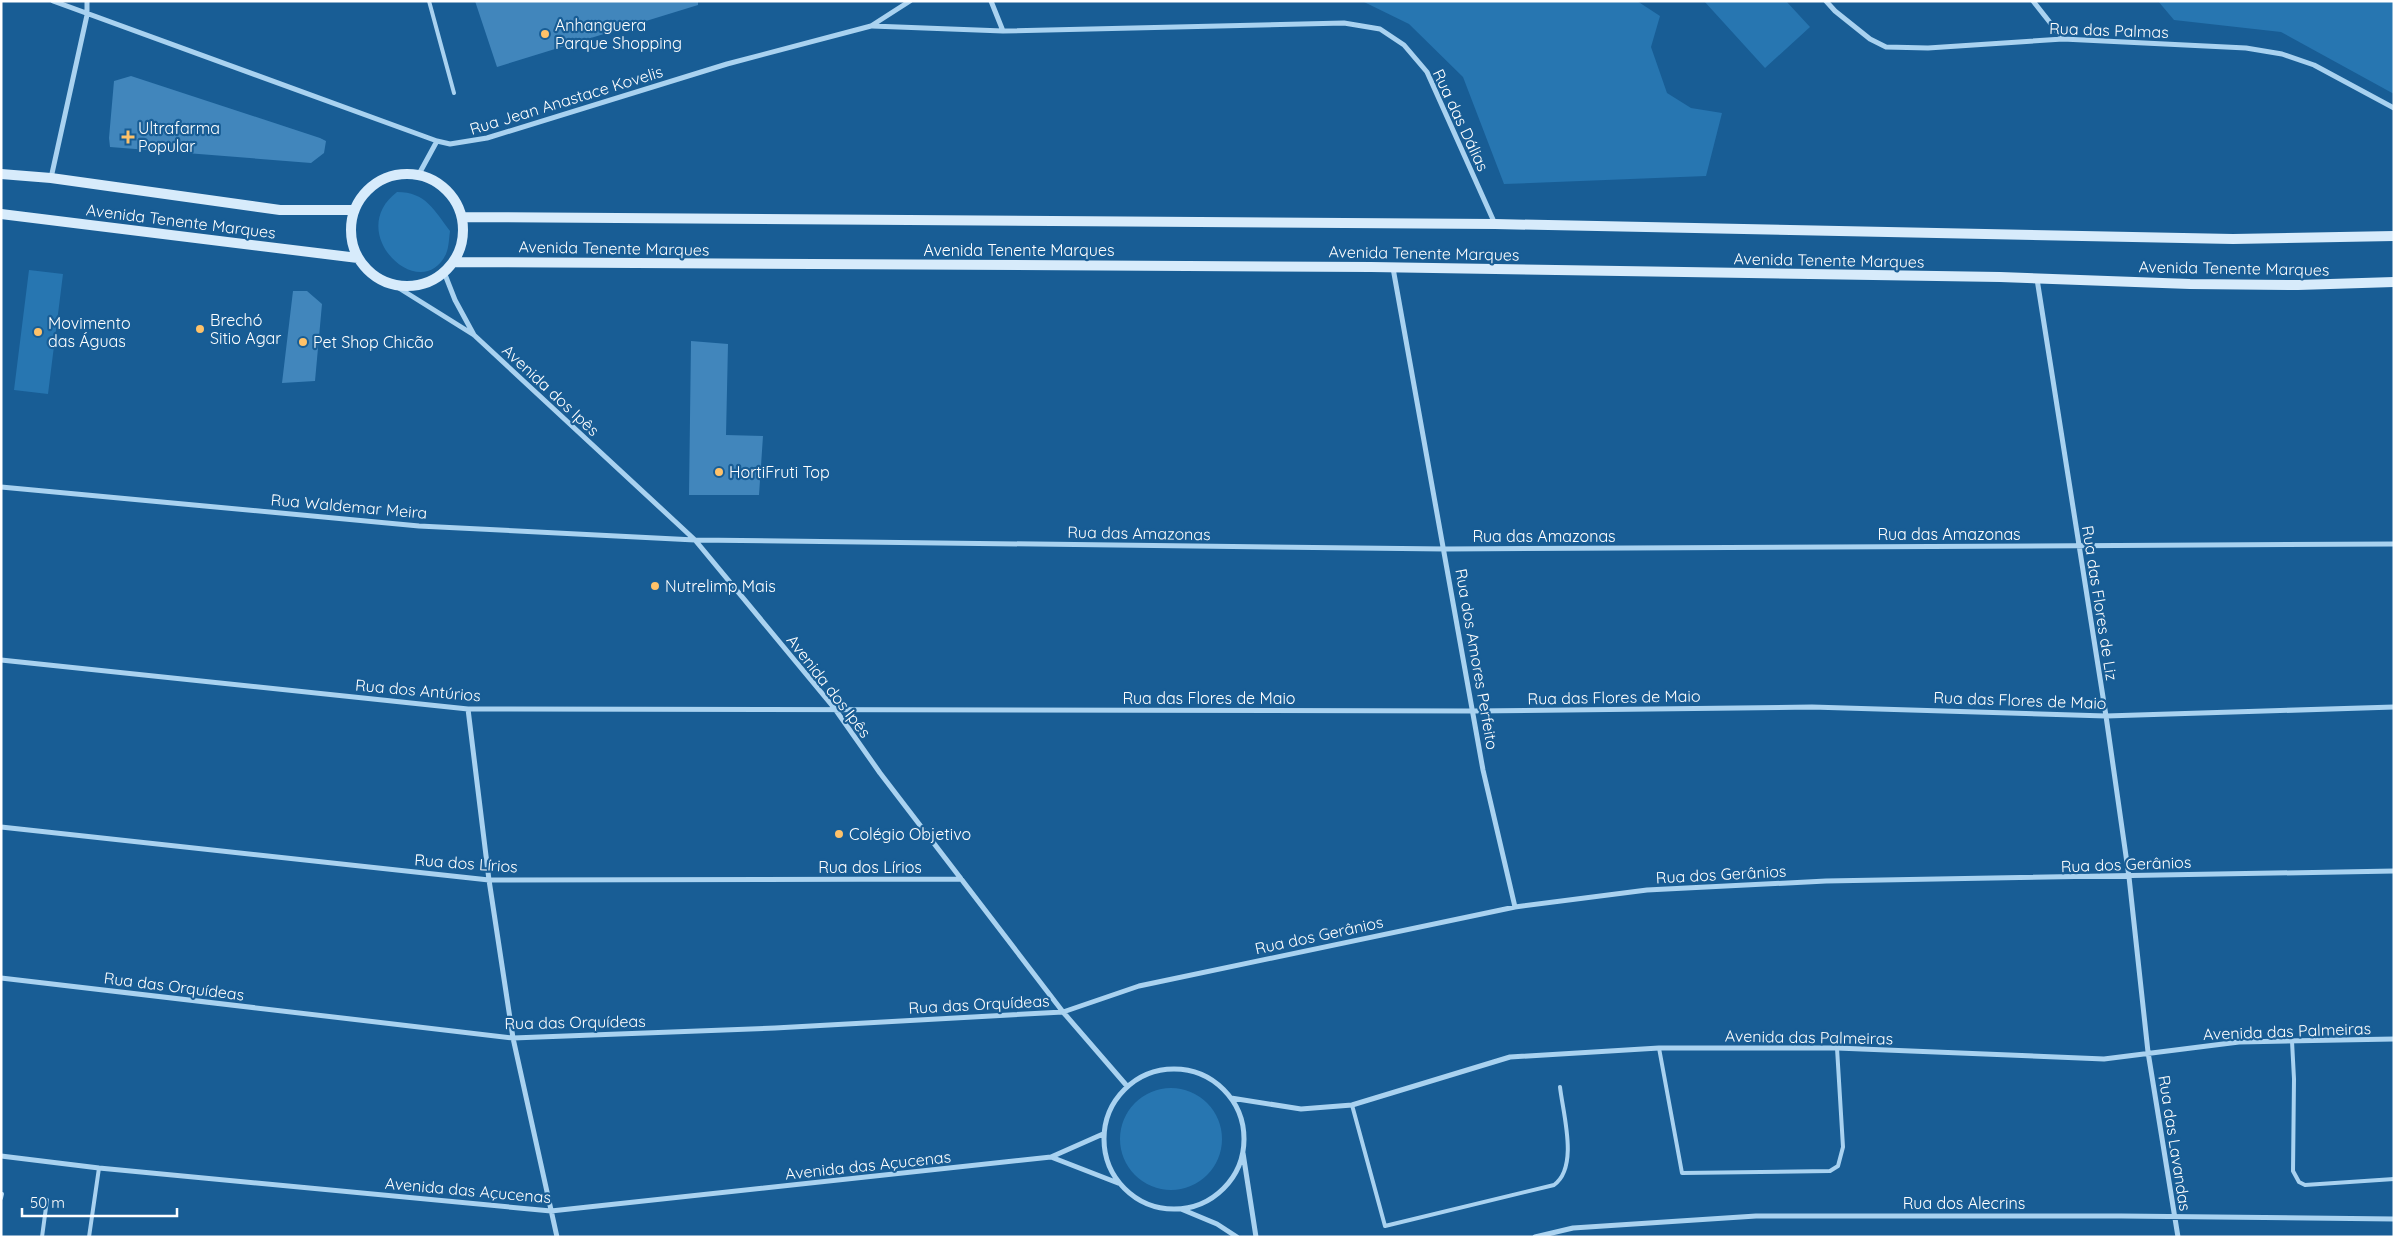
<svg xmlns="http://www.w3.org/2000/svg" width="2395" height="1238" font-family="Quicksand,sans-serif">
	<style>
		.green { fill: #2776b1 }
		.building { fill: #4186bc }
		.lines { fill: none; stroke-linecap: round; stroke-linejoin: round }
		.lane { stroke: #a9d2f0; stroke-width: 4 }
		.street { stroke: #a9d2f0; stroke-width: 5 }
		.secondary { stroke: #d7ebfb; stroke-width: 10 }
		.poi-dot { fill: #ffc269; stroke: #185d95; stroke-width: 2 }
		.labels { text-anchor: middle; dominant-baseline: central; stroke-width: 4.5; stroke-linejoin: round; paint-order: stroke }
		.poi-label { font-size: 16px; fill: #fff; stroke: #185d95; text-anchor: start }
		.street-label { font-size: 16px; fill: #fff; stroke: #185d95 }
	</style>
	<rect width="100%" height="100%" fill="#185d95"/>
	<!-- green -->
	<path class="green" d="M1362 1H1637L1660 16 1651 47 1667 93 1691 108 1722 113 1706 176 1504 184 1463 77 1409 24Z
		M1704 1H1786L1810 27 1765 68Z
		M2158 1H2394V94L2281 32 2174 20Z
		M397 192C426 192 434 210 450 231 449 238 449 247 446 254 421 306 343 233 397 192Z
		M29 270 63 274 48 394 14 390Z
		M1120 1139a51 51 0 1 1 102 0a51 51 0 1 1-102 0Z"/>
	<!-- building -->
	<path class="building" d="M475 1H698V5L497 67Z
		M131 76 320 138 326 141 324 153 311 163 110 147 109 138 114 81Z
		M293 291H307L322 304 315 381 282 383Z
		M691 341 728 344 726 435 763 436 759 495H689Z"/>
	<g class="lines">
		<!-- lane -->
		<path class="lane" d="M429 1 454 93
			M2292 1041 2294 1079 2293 1171 2299 1182 2305 1185 2394 1179
			M1659 1048 1682 1173 1830 1171 1838 1166 1843 1147 1837 1048
			M1352 1105 1385 1226 1554 1185C1579 1167 1563 1114 1560 1087
			M1 1198 2 1194
			M42 1237 47 1200
			M89 1237 99 1168"/>
		<!-- street -->
		<path class="street" d="M53 1 437 141 450 144 487 138 727 64 871 26 910 1
			M991 1 1003 31
			M1826 1 1835 11 1870 39 1886 47 1928 48 2063 39 2246 48 2282 54 2314 65 2394 108
			M2033 1 2063 39
			M872 26 1003 31 1344 23 1380 29 1404 45 1427 72 1495 224
			M419 174 437 141
			M51 178 87 15V1
			M1393 268 1483 770 1515 907
			M444 272 455 300 474 335
			M2037 279 2106 716 2129 877 2148 1052 2178 1237
			M394 285 474 335 695 540 835 709 880 773 1063 1012 1127 1086
			M1 487 419 526 695 540 1445 549 2394 544
			M1 660 468 709 1474 711 1812 707 2106 716 2394 707
			M468 709 489 880 513 1038 557 1237
			M1 827 489 880 961 879
			M1 978 513 1038 775 1028 1063 1012 1139 986 1515 907 1647 890 1826 881 2394 871
			M1104 1139a70 70 0 1 1 140 0a70 70 0 1 1-140 0Z
			M1231 1098 1301 1109 1352 1105 1510 1057 1659 1048H1837L2104 1059 2239 1042 2394 1039
			M1243 1153 1256 1237
			M1 1156 99 1168 551 1211 1051 1157 1103 1134
			M1051 1157 1118 1183
			M1181 1209 1217 1224 1237 1237
			M1535 1237 1573 1228 1756 1216H2121L2394 1219"/>
		<!-- secondary -->
		<path class="secondary" d="M351 230a56 56 0 1 1 112 0a56 56 0 1 1-112 0Z
			M1 174 51 178 280 210H354
			M1 214 358 258
			M462 217 1495 224 2233 239 2394 236
			M453 262 1371 267 2000 277 2190 284 2298 285 2394 282"/>
	</g>
	<!-- markers -->
	<g class="poi-dot">
		<circle cx="545" cy="34" r="5"/>
		<path d="M125.5 129.5h5v5h5v5h-5v5h-5v-5h-5v-5h5z"/>
		<circle cx="200" cy="329" r="5"/>
		<circle cx="38" cy="332" r="5"/>
		<circle cx="303" cy="342" r="5"/>
		<circle cx="719" cy="472" r="5"/>
		<circle cx="655" cy="586" r="5"/>
		<circle cx="839" cy="834" r="5"/>
	</g>
	<g class="labels">
		<!-- poi labels -->
		<g class="poi-label">
			<text x="555" y="25">Anhanguera<tspan x="555" dy="18">Parque Shopping</tspan></text>
			<text x="138" y="128">Ultrafarma<tspan x="138" dy="18">Popular</tspan></text>
			<text x="210" y="320">Brechó<tspan x="210" dy="18">Sitio Agar</tspan></text>
			<text x="48" y="323">Movimento<tspan x="48" dy="18">das Águas</tspan></text>
			<text x="313" y="342">Pet Shop Chicão</text>
			<text x="729" y="472">HortiFruti Top</text>
			<text x="665" y="586">Nutrelimp Mais</text>
			<text x="849" y="834">Colégio Objetivo</text>
		</g>
		<!-- street labels -->
		<g class="street-label">
			<text transform="translate(2109 30) rotate(2)">Rua das Palmas</text>
			<text transform="translate(566 100) rotate(-17)">Rua Jean Anastace Kovelis</text>
			<text transform="translate(1461 120) rotate(65)">Rua das Dálias</text>
			<text transform="translate(181 221) rotate(7)">Avenida Tenente Marques</text>
			<text transform="translate(614 248) rotate(1)">Avenida Tenente Marques</text>
			<text x="1019" y="250">Avenida Tenente Marques</text>
			<text transform="translate(1424 253) rotate(1)">Avenida Tenente Marques</text>
			<text transform="translate(1829 260) rotate(1)">Avenida Tenente Marques</text>
			<text transform="translate(2234 268) rotate(1)">Avenida Tenente Marques</text>
			<text transform="translate(551 390) rotate(43)">Avenida dos Ipês</text>
			<text transform="translate(349 506) rotate(5)">Rua Waldemar Meira</text>
			<text transform="translate(1139 533) rotate(1)">Rua das Amazonas</text>
			<text x="1949" y="534">Rua das Amazonas</text>
			<text x="1544" y="536">Rua das Amazonas</text>
			<text transform="translate(2100 603) rotate(81)">Rua das Flores de Liz</text>
			<text transform="translate(1477 659) rotate(80)">Rua dos Amores Perfeito</text>
			<text transform="translate(829 686) rotate(52)">Avenida dos Ipês</text>
			<text transform="translate(418 690) rotate(5)">Rua dos Antúrios</text>
			<text transform="translate(1614 697) rotate(-1)">Rua das Flores de Maio</text>
			<text x="1209" y="698">Rua das Flores de Maio</text>
			<text transform="translate(2020 700) rotate(2)">Rua das Flores de Maio</text>
			<text transform="translate(466 863) rotate(4)">Rua dos Lírios</text>
			<text transform="translate(2126 864) rotate(-2)">Rua dos Gerânios</text>
			<text x="870" y="867">Rua dos Lírios</text>
			<text transform="translate(1721 874) rotate(-3)">Rua dos Gerânios</text>
			<text transform="translate(1319 935) rotate(-12)">Rua dos Gerânios</text>
			<text transform="translate(174 986) rotate(7)">Rua das Orquídeas</text>
			<text transform="translate(979 1004) rotate(-3)">Rua das Orquídeas</text>
			<text transform="translate(575 1022) rotate(-1)">Rua das Orquídeas</text>
			<text transform="translate(2287 1031) rotate(-2)">Avenida das Palmeiras</text>
			<text transform="translate(1809 1037) rotate(1)">Avenida das Palmeiras</text>
			<text transform="translate(2175 1143) rotate(81)">Rua das Lavandas</text>
			<text transform="translate(868 1165) rotate(-6)">Avenida das Açucenas</text>
			<text transform="translate(468 1190) rotate(5)">Avenida das Açucenas</text>
			<text x="1964" y="1203">Rua dos Alecrins</text>
		</g>
	</g>
	<!-- border -->
	<rect width="2395" height="1238" fill="none" stroke="#ffffff" stroke-width="5"/>
	<!-- scale -->
	<path d="M22 1208v8h155v-8" fill="none" stroke="#ffffff" stroke-width="2.5"/>
	<text x="30" y="1208" font-size="15" fill="#ffffff" stroke="#185d95" stroke-width="4" paint-order="stroke">50 m</text>
</svg>
